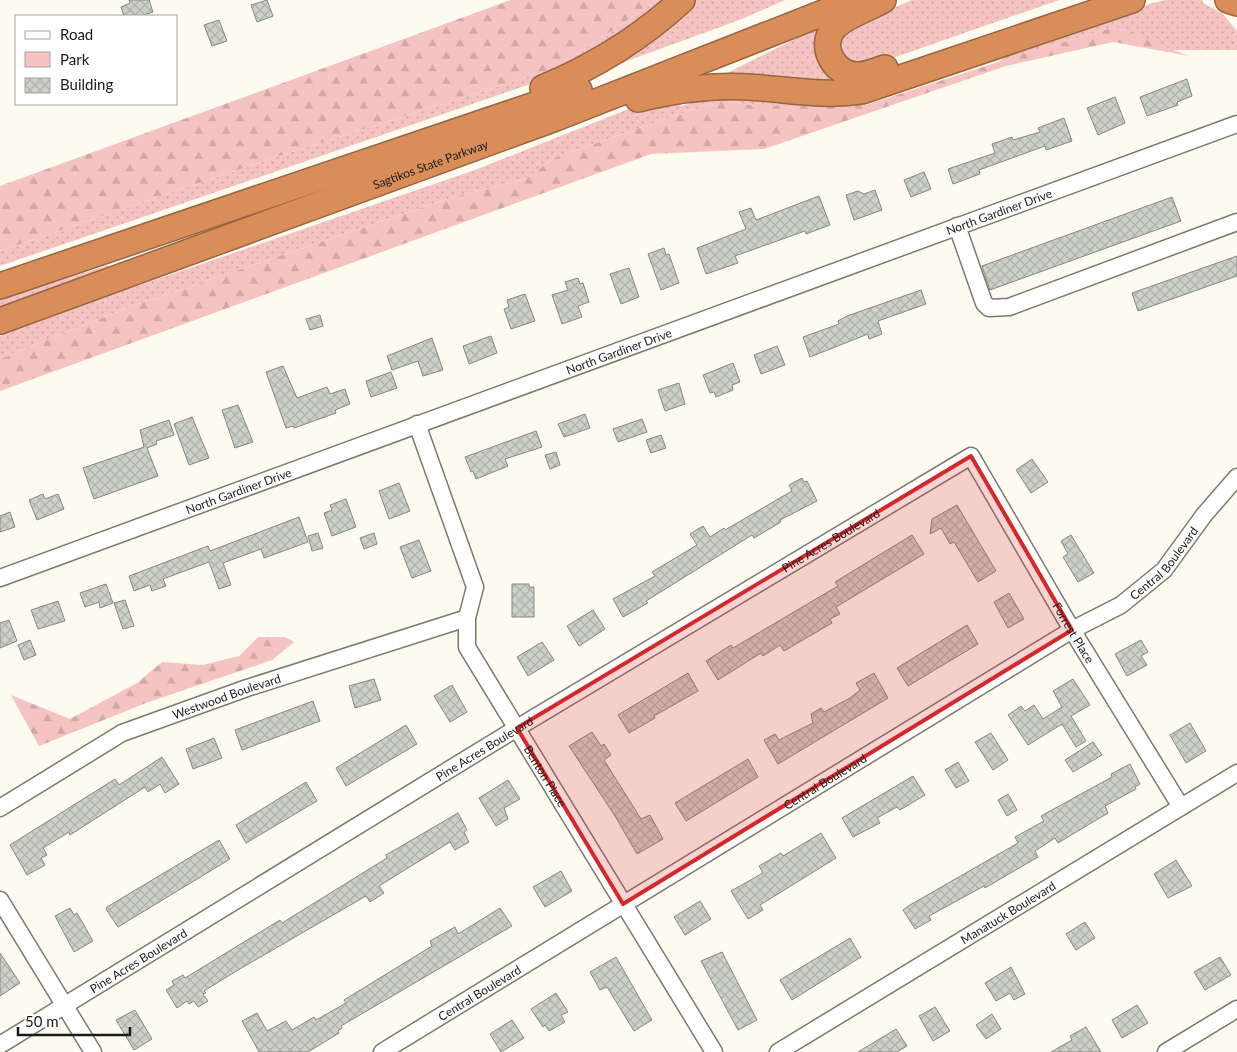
<svg xmlns="http://www.w3.org/2000/svg" width="1237" height="1052" font-family="Lato,sans-serif">
	<style>
		.green { fill: url(#green-dots) }
		.forest { fill: url(#forest-firs) }
		.building { fill: url(#building-cross-hatch); stroke: #868980 }
		.lines { fill: none; stroke-linecap: round; stroke-linejoin: round }
		.minor-casing { stroke: #7c7970; stroke-width: 19 }
		.highway-casing { stroke: #966542; stroke-width: 28 }
		.minor { stroke: #fff; stroke-width: 16 }
		.highway { stroke: #d98e59; stroke-width: 25 }
		.marked { fill: #d62828; fill-opacity: 0.2; stroke: #d62828; stroke-width: 4; stroke-linejoin: round }
		.labels { text-anchor: middle; dominant-baseline: central; stroke-width: 4; stroke-linejoin: round; paint-order: stroke }
		.street-label { font-size: 12px; fill: #1b1a17; stroke: #fff }
	</style>
	<defs>
		<pattern id="green-dots" width="8" height="8" patternUnits="userSpaceOnUse" patternTransform="scale(1.25)"><rect width="8" height="8" fill="#f5c4c2"/><path d="M2 2h.1M6 6h.1" fill="none" stroke="#d1a8a6" stroke-width="1.8" stroke-linecap="round"/></pattern>
		<pattern id="forest-firs" width="22" height="20" patternUnits="userSpaceOnUse" patternTransform="scale(1.25)"><rect width="22" height="20" fill="#f5c4c2"/><path d="M5 1l3.5 6h-7zM16 11l3.5 6h-7z" fill="#d1a8a6"/></pattern>
		<pattern id="building-cross-hatch" width="8" height="8" patternUnits="userSpaceOnUse" patternTransform="scale(1.25)"><rect width="8" height="8" fill="#cdd0c7"/><path d="M0 0l8 8M0 8l8-8" fill="none" stroke="#afb2aa"/></pattern>
	</defs>
	<rect width="100%" height="100%" fill="#fdfaf0"/>
	<!-- green -->
	<path class="green" d="M658 0H671L557 75 0 266V251L276 157 556 68Z
		M691 0H785L742 19 616 65 612 59Z
		M912 0H1059L864 68 853 70 834 45 848 27Z
		M1166 0H1202L1203 3 1223 14 1237 31V50H1172L1115 27 998 62 1022 44 1082 29 1152 3Z
		M825 24 853 83 709 82Z
		M714 96 765 98 811 106H756L720 100 556 157 525 179 450 198 121 310 0 359V336L120 292 475 170 631 108 679 101 681 106Z
		M109 265 111 273 0 314V299Z"/>
	<!-- forest -->
	<path class="forest" d="M511 0H658L556 68 276 157 0 251V186Z
		M1115 27 1189 56 1113 42 1006 66 764 149 651 154 0 391V359L121 310 450 198 525 179 556 157 720 100 756 106 866 105 1007 59Z
		M258 637H285L294 642 272 660 146 703 39 746 11 695 70 719 137 683 162 662 203 665 239 656Z"/>
	<!-- building -->
	<path class="building" d="M129 0H149L153 12 141 16H124L121 7 130 3Z
		M267 0 273 16 257 22 251 5Z
		M219 20 227 41 212 46 204 25Z
		M1187 79 1192 96 1177 102 1178 105 1147 116 1140 97Z
		M1115 97 1125 123 1098 135 1087 108Z
		M1064 118 1072 141 1046 150 1045 146 979 170 980 174 953 184 948 169 995 153 992 144 1012 137 1013 140 1040 132 1038 128Z
		M924 172 931 189 911 197 904 180Z
		M875 190 882 210 854 220 846 195 858 191 864 194Z
		M819 196 830 225 806 234 805 231 735 256 738 263 706 274 697 248 746 229 739 212 751 208 756 220Z
		M1172 197 1181 221 990 290 982 266Z
		M664 248 666 255 669 254 679 283 661 290 648 254Z
		M1237 256V276L1138 311 1132 293Z
		M629 268 639 297 621 304 610 274Z
		M578 278 580 284 583 283 589 302 578 306 582 317 562 324 552 295 568 290 565 282Z
		M921 290 926 304 878 321 882 334 869 339 868 334 810 357 803 337 839 324 838 321 847 316Z
		M525 294 535 321 511 329 504 309 509 307 507 300Z
		M320 315 323 326 310 330 306 319Z
		M491 336 497 353 469 364 463 346Z
		M432 338 443 370 423 376 418 361 392 370 387 356Z
		M777 346 785 365 761 374 754 355Z
		M733 363 740 382 732 385 733 390 716 397 714 392 710 393 703 375Z
		M283 366 297 398 327 387 330 394 345 389 350 404 335 410 336 413 294 428 293 426 286 428 266 372Z
		M391 372 397 388 371 397 366 381Z
		M679 383 685 404 665 411 658 390Z
		M238 405 253 442 235 448 222 410Z
		M585 414 590 428 564 437 558 424Z
		M192 417 209 458 189 465 174 424Z
		M642 419 647 432 618 442 613 429Z
		M169 420 174 435 156 441 157 444 147 448 158 476 94 499 83 468 144 447 140 430Z
		M536 431 542 447 505 459 508 466 476 479 473 471 471 472 465 457Z
		M661 435 666 448 651 453 646 440Z
		M556 452 560 465 550 469 545 455Z
		M1032 459 1048 482 1031 493 1016 470Z
		M802 478 804 482 807 481 817 501 780 520 781 522 754 538 752 535 646 601 648 603 623 617 613 599 655 576 652 572 697 545 690 534 703 526 710 537 724 528 725 530 792 491 789 485Z
		M399 483 410 511 389 519 379 491Z
		M43 494 45 499 58 494 64 509 37 520 29 500Z
		M346 499 356 527 332 536 324 513 332 510 330 505Z
		M957 505 996 571 978 582 954 542 950 544 941 528 930 534 932 519Z
		M10 512 15 527 0 532V516Z
		M299 517 308 542 264 558 261 549 223 563 231 585 219 589 209 562 163 579 166 586 152 591 150 585 134 591 129 576 208 546 210 551Z
		M318 533 323 548 312 551 308 536Z
		M374 533 377 544 364 549 360 538Z
		M912 535 924 554 836 607 840 614 830 619 832 623 784 651 780 645 763 656 761 653 718 680 706 661 731 645 733 648 838 586 835 582Z
		M1071 535 1094 573 1078 582 1063 557 1068 554 1061 541Z
		M419 540 431 571 412 578 400 547Z
		M106 584 113 603 100 608 99 602 85 607 80 593Z
		M512 584H529V587H534V617H512Z
		M1009 593 1024 619 1008 628 994 602Z
		M125 600 134 626 123 629 114 603Z
		M58 601 65 621 38 629 31 610Z
		M593 610 605 629 579 646 567 626Z
		M9 620 17 641 0 648V623Z
		M967 625 978 644 908 686 897 668Z
		M30 640 36 655 24 660 18 645Z
		M1141 640 1148 652 1141 656 1147 665 1127 676 1115 654Z
		M542 642 554 660 528 676 517 657Z
		M688 673 698 691 654 716 655 718 629 733 618 715Z
		M874 673 888 698 778 764 764 740 775 734 779 740 813 723 811 714 821 708 824 712 850 698 860 690 856 683Z
		M374 679 381 700 355 708 349 686Z
		M1073 679 1090 705 1071 716 1086 741 1076 747 1062 724 1028 745 1008 715 1021 706 1025 711 1034 705 1043 719 1062 707 1053 691Z
		M452 685 467 712 450 722 434 696Z
		M313 701 320 721 242 750 235 730Z
		M1190 723 1206 751 1186 763 1170 735Z
		M406 725 417 744 346 786 336 768Z
		M592 732 601 746 604 744 611 755 604 760 641 819 650 815 663 839 637 854 615 816 569 746Z
		M991 733 1008 760 993 770 975 742Z
		M214 738 222 758 193 769 186 749Z
		M1093 742 1102 755 1073 772 1065 760Z
		M162 757 179 784 165 793 160 784 148 792 145 787 70 835 69 832 43 848 47 855 41 858 45 865 27 875 10 845 115 779 119 785Z
		M748 759 758 777 686 821 675 803Z
		M958 762 969 781 956 788 945 770Z
		M1130 764 1140 784 1135 787 1136 789 1105 806 1108 813 1058 843 1055 838 1035 851 1038 857 985 888 984 886 929 916 931 920 915 929 903 910 910 905 1018 843 1015 837 1044 821 1041 816 1112 777 1111 774Z
		M913 776 925 795 900 810 897 807 877 818 880 823 853 837 842 818Z
		M508 780 520 799 504 808 508 819 496 826 479 798Z
		M306 782 317 801 246 843 236 825Z
		M1008 794 1017 810 1007 816 998 800Z
		M458 813 467 830 464 832 469 842 455 850 450 842 379 886 384 893 370 902 366 896 238 970 204 991 206 993 203 994 208 1001 198 1007 194 1001 189 1004 187 1001 177 1008 166 990 174 985 172 981 183 975 185 978 280 920 282 923 387 858 386 855Z
		M821 833 836 858 760 905 763 910 748 919 731 891 763 873 759 866 781 853 783 856Z
		M219 840 230 859 118 927 106 909 107 907Z
		M1176 860 1192 886 1168 898 1154 874Z
		M561 871 572 891 545 907 533 887Z
		M700 901 711 919 685 935 674 917Z
		M70 908 74 915 77 913 93 941 74 952 55 916Z
		M500 908 512 926 341 1026 342 1028 338 1031 339 1033 308 1052H259L242 1021 257 1013 267 1031 286 1021 292 1030 314 1017 316 1020 346 1003 344 1000 432 946 430 941 455 927 458 934Z
		M1085 922 1095 938 1076 950 1066 934Z
		M850 938 861 957 792 1000 780 980Z
		M722 952 757 1020 738 1030 701 961Z
		M0 953 20 983 0 996Z
		M616 957 652 1020 634 1031 607 987 600 990 590 972Z
		M1220 957 1231 975 1205 990 1194 972Z
		M1011 967 1025 994 1014 1000 1010 993 996 1001 985 983Z
		M556 993 568 1012 561 1015 565 1022 549 1031 545 1025 543 1027 531 1009Z
		M1137 1005 1148 1023 1122 1038 1112 1020Z
		M935 1007 950 1031 933 1041 919 1016Z
		M135 1010 152 1039 134 1050 116 1020Z
		M992 1014 1001 1029 986 1039 976 1025Z
		M512 1020 524 1038 501 1052 490 1034Z
		M1086 1027 1101 1052H1051L1072 1040 1070 1036Z
		M896 1029 907 1046 897 1052H858Z"/>
	<g class="lines">
		<!-- minor casing -->
		<g class="minor-casing">
			<g id="minor">
				<path d="M957 226 984 303 989 308 1009 307 1237 222"/>
				<path id="s1" d="M417 424 475 587 467 618V647L714 1052"/>
				<path id="s2" d="M0 578 1237 124"/>
				<path id="s3" d="M0 808 122 733 247 688 467 618"/>
				<path d="M0 900 93 1052"/>
				<path id="s4" d="M0 1045 517 728 971 456 1072 630 1181 807"/>
				<path id="s5" d="M382 1052 1072 630 1121 605 1164 570 1204 515 1237 477"/>
				<path id="s6" d="M778 1052 1237 773"/>
				<path d="M1166 1052 1237 1009"/>
			</g>
		</g>
		<!-- highway casing -->
		<g class="highway-casing">
			<g id="highway">
				<path d="M883 0C868 9 843 16 833 29 819 47 834 73 855 75 865 76 875 71 885 68"/>
				<path d="M1228 0 1237 3"/>
				<path d="M543 88C593 67 642 37 682 0"/>
				<path d="M638 99C675 90 710 85 748 87 787 89 823 97 862 91L1132 0"/>
				<path d="M0 286 579 90"/>
				<path id="s7" d="M0 321 553 119 856 0"/>
			</g>
		</g>
		<!-- minor -->
		<use href="#minor" class="minor"/>
		<!-- highway -->
		<use href="#highway" class="highway"/>
	</g>
	<!-- marked area -->
	<path class="marked" d="M971 456 1072 630 623 904 517 728Z"/>
	<g class="labels">
		<!-- street labels -->
		<g class="street-label">
			<text stroke="none"><textPath href="#s7" startOffset="458">Sagtikos State Parkway</textPath></text>
			<text stroke="none"><textPath href="#s2" startOffset="1064">North Gardiner Drive</textPath></text>
			<text stroke="none"><textPath href="#s2" startOffset="659">North Gardiner Drive</textPath></text>
			<text stroke="none"><textPath href="#s2" startOffset="254">North Gardiner Drive</textPath></text>
			<text stroke="none"><textPath href="#s4" startOffset="972">Pine Acres Boulevard</textPath></text>
			<text stroke="none"><textPath href="#s5" startOffset="924">Central Boulevard</textPath></text>
			<text stroke="none"><textPath href="#s4" startOffset="1340">Forrest Place</textPath></text>
			<text stroke="none"><textPath href="#s3" startOffset="254">Westwood Boulevard</textPath></text>
			<text stroke="none"><textPath href="#s4" startOffset="568">Pine Acres Boulevard</textPath></text>
			<text stroke="none"><textPath href="#s1" startOffset="385">Benton Place</textPath></text>
			<text stroke="none"><textPath href="#s5" startOffset="519">Central Boulevard</textPath></text>
			<text stroke="none"><textPath href="#s6" startOffset="269">Manatuck Boulevard</textPath></text>
			<text stroke="none"><textPath href="#s4" startOffset="162">Pine Acres Boulevard</textPath></text>
			<text stroke="none"><textPath href="#s5" startOffset="114">Central Boulevard</textPath></text>
		</g>
	</g>
	<!-- legend -->
	<rect x="15" y="15" width="162" height="90" fill="#ffffff" stroke="#a4a3a2"/>
	<rect x="25" y="31" width="25" height="8" fill="#ffffff" stroke="#a4a3a2"/>
	<text x="60" y="40" font-size="15" fill="#1b1a17">Road</text>
	<rect x="25" y="52" width="25" height="15" fill="#f5c4c2" stroke="#a4a3a2"/>
	<text x="60" y="65" font-size="15" fill="#1b1a17">Park</text>
	<rect x="25" y="78" width="25" height="15" fill="url(#building-cross-hatch)" stroke="#a4a3a2"/>
	<text x="60" y="90" font-size="15" fill="#1b1a17">Building</text>
	<!-- scale -->
	<path d="M18 1027v8h112v-8" fill="none" stroke="#1b1a17" stroke-width="2.5"/>
	<text x="25" y="1027" font-size="15" fill="#1b1a17" stroke="#ffffff" stroke-width="4" paint-order="stroke">50 m</text>
</svg>
